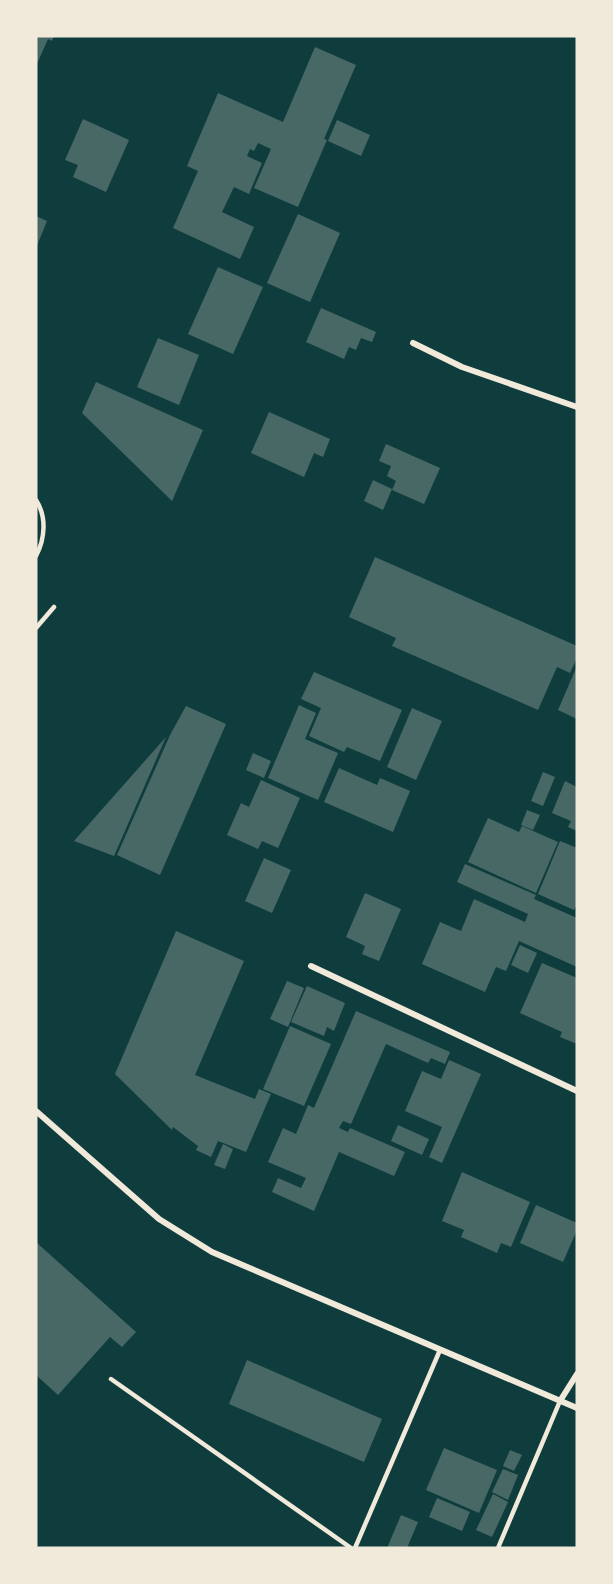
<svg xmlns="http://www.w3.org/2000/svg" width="613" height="1584" font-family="'Zilla Slab',serif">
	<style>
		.building { fill: #486865 }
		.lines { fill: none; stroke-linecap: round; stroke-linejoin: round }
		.service { stroke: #f1e9da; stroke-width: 4.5 }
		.minor { stroke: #f1e9da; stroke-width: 6 }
	</style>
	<rect width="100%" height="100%" fill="#0f3d3e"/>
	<!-- building -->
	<path class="building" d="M36 36H54L52 41 48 39 36 66Z
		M315 47 356 65 324 139 327 140 298 207 254 188 271 149 258 143 254 151 250 149 247 156 262 163 249 194 234 187 222 212 254 227 240 259 173 228 198 171 187 166 218 93 283 122Z
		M83 119 129 140 106 192 73 177 78 165 65 160Z
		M337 120 370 135 361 156 328 141Z
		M298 214 340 233 310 302 267 283Z
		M36 216 47 221 36 248Z
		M218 267 263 287 233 354 188 334Z
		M321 308 376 332 372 342 361 338 356 350 349 347 344 359 306 342Z
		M158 338 199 355 179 405 137 387Z
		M96 382 203 430 172 501 82 413Z
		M269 412 330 439 323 457 314 453 304 477 251 453Z
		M386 444 440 468 424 504 392 490 396 481 387 476 391 466 379 461Z
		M373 480 392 489 383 510 364 501Z
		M375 557 577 646V658L570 673 557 667 538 710 392 646 396 638 349 617Z
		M577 666V719L558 710Z
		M314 672 402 710 380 761 347 747 344 752 309 736 321 708 301 699Z
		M299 705 316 713 305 739 338 753 318 800 268 778Z
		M186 706 226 724 160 875 117 855 170 735Z
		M412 708 442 721 416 780 387 767Z
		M166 737 114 856 74 841Z
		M253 753 271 761 264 778 246 770Z
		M339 768 377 785 380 778 410 791 393 832 324 802Z
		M543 772 555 777 543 806 531 801Z
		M261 780 300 798 278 848 262 841 258 849 227 835 241 803 249 807Z
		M565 781 577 787V831L568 827 571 821 552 813Z
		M527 810 540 815 533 830 521 825Z
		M488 818 519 832 522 826 558 842 536 893 468 862Z
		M560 841 577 848V904L574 910 538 894Z
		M264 858 291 870 272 913 245 901Z
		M465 864 536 895 534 899 577 918V967L519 941 506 971 496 967 485 992 422 964 440 922 461 931 474 899 525 922 528 914 457 882Z
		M365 893 401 909 379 961 362 954 365 946 346 937Z
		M176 931 244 961 195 1075 255 1099 259 1089 271 1094 246 1152 218 1141 211 1157 196 1150 198 1146 173 1127 172 1130 115 1074Z
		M520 945 537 953 528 973 511 965Z
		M542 963 577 978V1044L560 1037 562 1032 520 1013Z
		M287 981 304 988 288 1027 270 1019Z
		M307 986 345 1003 334 1031 327 1027 324 1036 291 1022Z
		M356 1011 450 1052 445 1064 431 1058 428 1063 386 1044 351 1124 343 1121 339 1128 348 1132 350 1128 405 1152 394 1176 339 1152 314 1211 272 1192 278 1178 301 1188 306 1178 268 1162 283 1128 296 1134 308 1105 314 1108Z
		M290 1026 331 1044 304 1106 263 1089Z
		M449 1060 481 1074 442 1163 429 1157 442 1127 405 1111 422 1071 441 1079Z
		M398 1125 429 1139 422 1155 391 1141Z
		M223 1144 233 1149 225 1169 214 1165Z
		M462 1172 530 1202 511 1247 501 1243 497 1253 461 1237 464 1230 442 1221Z
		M536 1205 577 1223V1230L563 1262 520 1243Z
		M36 1242 136 1332 122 1347 110 1337 58 1395 36 1375Z
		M247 1360 382 1419 364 1462 229 1404Z
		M444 1448 497 1470 479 1513 426 1490Z
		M510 1450 522 1455 514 1471 503 1466Z
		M503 1469 518 1475 508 1500 492 1492Z
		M493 1494 508 1502 492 1537 476 1530Z
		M437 1498 470 1512 462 1531 429 1517Z
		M401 1515 418 1522 407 1548H387Z"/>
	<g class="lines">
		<!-- service -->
		<path class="service" d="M36 500C47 517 45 539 36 556
			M36 628 54 607
			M111 1379 351 1548
			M355 1548 440 1350
			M498 1548 560 1401"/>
		<!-- minor -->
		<path class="minor" d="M413 343 462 367 577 407
			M311 966 577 1091
			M36 1111 159 1219 212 1252 577 1408
			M560 1401 577 1374"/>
	</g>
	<!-- border -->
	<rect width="613" height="1584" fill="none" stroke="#f1e9da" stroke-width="75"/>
</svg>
